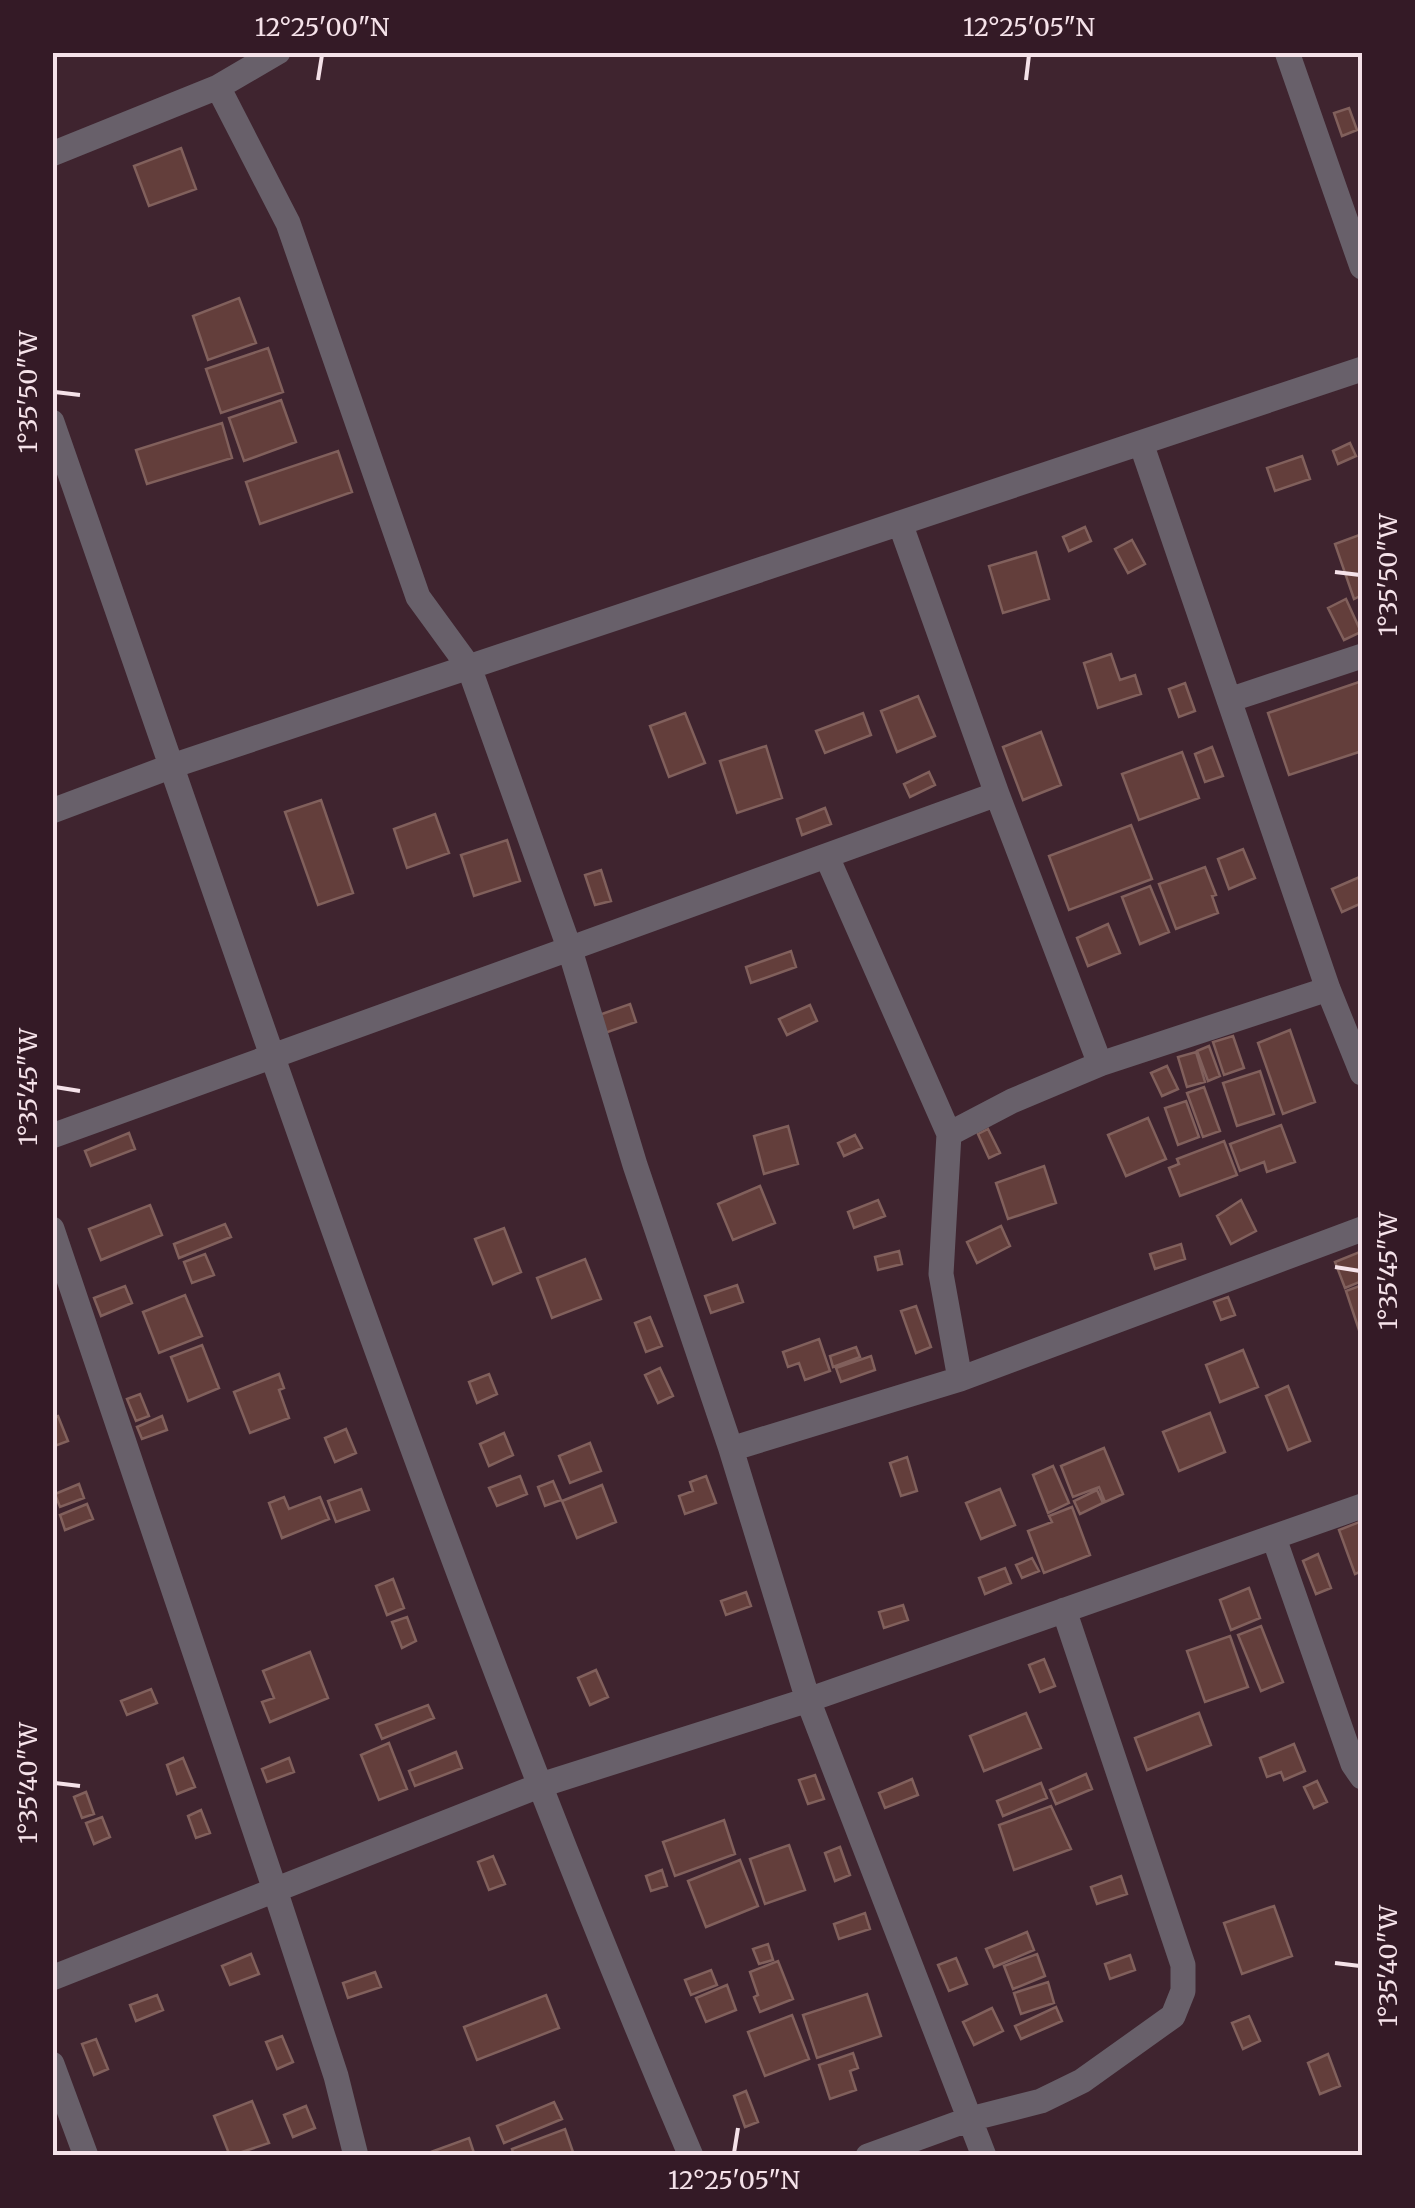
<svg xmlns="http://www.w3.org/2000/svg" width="1415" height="2208" font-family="Merriweather,serif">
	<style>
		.building { fill: #633e3b; stroke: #81605c; stroke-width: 2.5 }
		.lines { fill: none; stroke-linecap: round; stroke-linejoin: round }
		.street { stroke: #68606a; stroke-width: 25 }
		.ticks { fill: none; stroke: #f5e2e9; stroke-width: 4 }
		.neatline { fill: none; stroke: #f5e2e9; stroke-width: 4 }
		.ticks-label { font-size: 25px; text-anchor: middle; fill: #f5e2e9 }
	</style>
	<rect width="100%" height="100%" fill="#3f242f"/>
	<!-- building -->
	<path class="building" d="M1349 108 1357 130 1342 136 1334 113Z
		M181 148 196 189 149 206 134 166Z
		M239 298 256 343 208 360 193 316Z
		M268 348 283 392 221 413 206 369Z
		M281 400 296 442 244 461 229 418Z
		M222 423 232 458 147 484 136 450Z
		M1350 443 1356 456 1338 464 1333 451Z
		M338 451 352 492 260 524 246 482Z
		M1302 456 1310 479 1275 491 1267 468Z
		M1085 527 1091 541 1069 551 1063 537Z
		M1362 534V595L1354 599 1335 544Z
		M1132 540 1145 564 1128 573 1115 549Z
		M1036 552 1049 599 1003 613 989 566Z
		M1346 599 1361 632 1344 640 1328 608Z
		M1111 654 1120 680 1135 675 1141 694 1098 708 1084 663Z
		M1362 681V751L1289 775 1268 713Z
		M1185 683 1195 711 1179 717 1169 689Z
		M918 696 935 736 897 752 881 711Z
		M685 713 705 763 669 777 650 726Z
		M863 713 871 735 825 753 816 731Z
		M1041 732 1061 785 1023 800 1003 747Z
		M766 746 782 798 737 813 720 761Z
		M1212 747 1223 776 1205 782 1195 754Z
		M1182 752 1199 798 1139 820 1122 774Z
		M929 772 935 785 910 797 904 784Z
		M321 800 353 893 318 905 285 812Z
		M825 808 831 824 802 835 797 819Z
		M435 814 449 853 407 868 394 829Z
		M1131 825 1152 879 1069 910 1049 856Z
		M507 840 520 881 474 896 461 855Z
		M1243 849 1255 878 1229 889 1218 859Z
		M1205 867 1216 895 1212 896 1218 913 1176 929 1159 884Z
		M601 870 611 901 595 905 585 875Z
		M1362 876V903L1342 912 1332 889Z
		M1150 886 1169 932 1140 944 1122 897Z
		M1108 924 1120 953 1088 966 1077 938Z
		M791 951 796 967 751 983 746 967Z
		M630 1004 636 1022 605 1033 599 1015Z
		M810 1005 817 1021 787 1035 779 1019Z
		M1290 1030 1315 1102 1283 1114 1258 1043Z
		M1233 1036 1244 1068 1224 1075 1213 1042Z
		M1209 1046 1220 1076 1208 1081 1197 1051Z
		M1196 1052 1205 1082 1187 1087 1178 1057Z
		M1167 1066 1178 1089 1162 1096 1151 1073Z
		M1260 1071 1274 1114 1237 1126 1223 1083Z
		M1204 1087 1220 1131 1203 1137 1187 1093Z
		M1186 1101 1199 1137 1178 1145 1165 1108Z
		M1148 1118 1166 1159 1126 1176 1108 1135Z
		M1281 1125 1295 1162 1267 1172 1264 1162 1240 1171 1230 1144Z
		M788 1126 798 1164 764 1174 754 1136Z
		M988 1129 1000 1153 989 1158 978 1134Z
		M129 1133 135 1149 91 1166 85 1151Z
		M855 1135 862 1148 844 1156 838 1143Z
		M1224 1141 1237 1175 1180 1196 1169 1168 1179 1164 1177 1159Z
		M1044 1166 1056 1203 1008 1219 996 1183Z
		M760 1186 775 1223 733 1240 718 1204Z
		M878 1200 885 1216 854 1228 848 1212Z
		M1241 1200 1256 1231 1231 1244 1217 1216Z
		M150 1205 162 1235 101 1260 89 1229Z
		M225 1224 231 1237 179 1258 174 1244Z
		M1001 1226 1010 1246 977 1263 967 1242Z
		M504 1228 521 1272 493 1284 475 1239Z
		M1181 1244 1185 1259 1155 1269 1150 1254Z
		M899 1251 902 1264 878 1270 875 1257Z
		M1362 1251V1281L1345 1288 1335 1262Z
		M205 1254 214 1275 192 1283 184 1262Z
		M585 1259 601 1299 552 1318 537 1278Z
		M737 1285 743 1302 711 1313 705 1296Z
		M1362 1285V1339L1346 1291Z
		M125 1286 132 1303 101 1316 94 1298Z
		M185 1295 202 1336 159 1353 143 1312Z
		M1228 1297 1235 1315 1221 1320 1214 1302Z
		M916 1306 931 1347 916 1353 901 1311Z
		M650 1317 662 1346 646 1352 635 1323Z
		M819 1339 830 1371 805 1380 799 1363 788 1367 783 1352Z
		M202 1345 219 1388 188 1401 171 1357Z
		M856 1347 860 1357 833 1367 830 1356Z
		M1243 1350 1258 1387 1220 1402 1206 1365Z
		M871 1356 875 1370 841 1382 836 1368Z
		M660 1368 673 1396 658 1403 645 1375Z
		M279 1374 284 1388 279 1390 289 1418 250 1433 234 1392Z
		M489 1374 497 1394 477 1403 469 1382Z
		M1288 1386 1310 1441 1288 1450 1266 1396Z
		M140 1394 149 1416 136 1421 127 1399Z
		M1210 1413 1225 1452 1179 1471 1163 1432Z
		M58 1416 68 1441 52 1447V1418Z
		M162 1416 167 1430 142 1439 137 1427Z
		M346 1429 356 1453 335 1462 325 1438Z
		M504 1433 513 1455 489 1466 480 1444Z
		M590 1443 601 1471 570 1483 559 1456Z
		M1104 1448 1123 1494 1105 1502 1099 1487 1073 1497 1061 1466Z
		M907 1457 917 1491 901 1496 890 1463Z
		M1053 1466 1069 1503 1048 1513 1033 1475Z
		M520 1476 527 1494 497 1506 489 1488Z
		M706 1476 716 1503 685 1514 679 1496 693 1491 690 1482Z
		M553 1481 561 1500 545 1506 538 1487Z
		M79 1484 84 1498 60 1507 55 1494Z
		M602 1485 616 1522 577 1538 562 1501Z
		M361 1489 369 1510 336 1522 328 1501Z
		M1000 1489 1015 1525 981 1539 966 1503Z
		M1097 1490 1103 1503 1080 1514 1074 1501Z
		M284 1497 289 1509 320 1497 329 1519 282 1538 269 1503Z
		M87 1504 93 1519 65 1530 60 1515Z
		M1072 1507 1090 1555 1044 1573 1028 1531 1052 1522 1049 1516Z
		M1362 1521V1571L1355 1574 1339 1530Z
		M1318 1554 1331 1588 1316 1594 1303 1561Z
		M1032 1558 1039 1571 1022 1578 1016 1565Z
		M1005 1568 1011 1583 985 1594 979 1578Z
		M393 1579 404 1608 387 1615 376 1586Z
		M1249 1588 1260 1618 1231 1630 1220 1600Z
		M746 1592 751 1606 726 1615 721 1601Z
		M903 1605 908 1620 884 1628 879 1612Z
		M407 1617 416 1641 402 1648 392 1622Z
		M1261 1626 1283 1682 1261 1691 1238 1635Z
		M1230 1636 1248 1687 1205 1702 1187 1651Z
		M310 1652 328 1698 270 1722 262 1702 274 1698 263 1671Z
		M1044 1659 1055 1686 1040 1692 1029 1665Z
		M596 1670 608 1697 590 1705 578 1678Z
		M151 1689 157 1703 127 1715 121 1701Z
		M428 1705 434 1718 382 1739 376 1725Z
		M1026 1713 1041 1748 984 1771 970 1736Z
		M1199 1713 1211 1745 1147 1770 1135 1738Z
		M389 1743 407 1789 379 1800 361 1755Z
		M1294 1744 1305 1771 1284 1780 1281 1772 1267 1777 1260 1758Z
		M456 1752 462 1768 415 1786 409 1771Z
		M183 1758 195 1787 177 1794 167 1765Z
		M289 1758 294 1772 267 1782 262 1769Z
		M1086 1774 1092 1789 1056 1804 1050 1790Z
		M815 1775 824 1799 808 1804 799 1780Z
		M912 1779 918 1795 885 1808 879 1793Z
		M1317 1781 1327 1802 1314 1808 1304 1787Z
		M1041 1783 1047 1798 1003 1816 997 1801Z
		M86 1792 94 1814 82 1818 74 1797Z
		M1051 1806 1071 1849 1014 1870 999 1825Z
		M201 1810 210 1833 196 1838 188 1816Z
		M102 1817 110 1837 94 1844 86 1823Z
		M724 1820 735 1854 675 1876 663 1842Z
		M789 1845 805 1890 765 1904 750 1859Z
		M840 1847 850 1875 835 1881 825 1853Z
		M493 1856 505 1884 489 1890 478 1862Z
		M740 1860 758 1906 706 1927 688 1881Z
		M662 1870 667 1886 651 1891 646 1876Z
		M1121 1876 1127 1894 1097 1904 1091 1887Z
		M1274 1906 1292 1956 1242 1974 1224 1923Z
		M865 1913 870 1929 839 1939 834 1924Z
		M1027 1932 1034 1950 994 1967 986 1949Z
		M768 1944 773 1960 759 1964 753 1949Z
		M251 1954 259 1974 230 1985 222 1966Z
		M1037 1954 1045 1976 1013 1989 1004 1966Z
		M1130 1955 1135 1970 1110 1979 1105 1964Z
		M956 1958 967 1984 949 1991 938 1965Z
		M778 1961 793 1999 760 2012 754 1997 758 1995 750 1972Z
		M711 1970 717 1985 691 1995 685 1980Z
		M375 1972 381 1987 348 1998 343 1983Z
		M1048 1982 1054 2003 1021 2014 1014 1993Z
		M727 1985 736 2010 706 2022 696 1998Z
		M867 1994 881 2036 817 2058 803 2015Z
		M157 1995 163 2010 136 2021 130 2005Z
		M546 1995 559 2028 477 2060 464 2027Z
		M1056 2007 1062 2021 1021 2039 1015 2026Z
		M992 2008 1003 2031 974 2045 963 2022Z
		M792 2015 809 2059 765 2076 748 2032Z
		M1249 2016 1260 2041 1243 2049 1232 2023Z
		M282 2036 293 2062 277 2069 266 2042Z
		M96 2039 108 2069 94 2075 82 2044Z
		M853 2053 858 2068 850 2071 856 2090 830 2099 819 2065Z
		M1328 2054 1340 2086 1320 2094 1308 2063Z
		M746 2091 758 2122 745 2127 734 2096Z
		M252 2101 269 2143 230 2156 214 2116Z
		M554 2102 562 2119 504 2143 497 2126Z
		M306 2106 315 2128 293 2137 284 2115Z
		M565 2129 573 2152 562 2156H514L512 2149Z
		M469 2138 475 2156H420Z"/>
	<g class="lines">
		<!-- street -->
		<path class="street" d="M1287 52 1362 267
			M218 87 288 223 418 597 469 667 570 950 635 1165 731 1449
			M52 154 218 87 278 52
			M52 422C255 1004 449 1589 691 2156
			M1141 443 1328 989 1362 1073
			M900 523 997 794 1100 1064
			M1229 700 1362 656
			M52 811 172 766 1362 369
			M827 857 949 1134 941 1274 960 1379
			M949 1134 1012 1101 1100 1064 1328 989
			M52 1136 997 794
			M52 1229 275 1890 336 2076 356 2156
			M1274 1538 1353 1764 1362 1777
			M52 1978 541 1785 808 1700 731 1449 960 1379 1362 1229
			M52 2064 86 2156
			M868 2156 970 2119 1041 2101 1082 2081 1173 2016 1183 1991V1965L1064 1610
			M984 2156 808 1700 1362 1506"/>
	</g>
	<!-- ticks -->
	<path class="ticks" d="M318 80 322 55M1026 80 1029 55M55 392 80 395M1335 572 1360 575M55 1087 80 1091M1335 1267 1360 1271M55 1783 80 1786M1335 1963 1360 1966M734 2153 738 2128"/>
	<!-- border -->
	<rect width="1415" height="2208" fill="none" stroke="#341a26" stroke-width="110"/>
	<rect x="55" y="55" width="1305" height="2098" class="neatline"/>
	<g class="ticks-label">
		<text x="322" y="36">12°25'00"N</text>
		<text x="1029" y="36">12°25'05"N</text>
		<text transform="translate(28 392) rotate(-90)" y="9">1°35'50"W</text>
		<text transform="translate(1388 575) rotate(-90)" y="9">1°35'50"W</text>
		<text transform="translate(28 1087) rotate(-90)" y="9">1°35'45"W</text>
		<text transform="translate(1388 1271) rotate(-90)" y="9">1°35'45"W</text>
		<text transform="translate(28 1783) rotate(-90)" y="9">1°35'40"W</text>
		<text transform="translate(1388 1966) rotate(-90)" y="9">1°35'40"W</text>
		<text x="734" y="2189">12°25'05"N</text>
	</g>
</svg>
